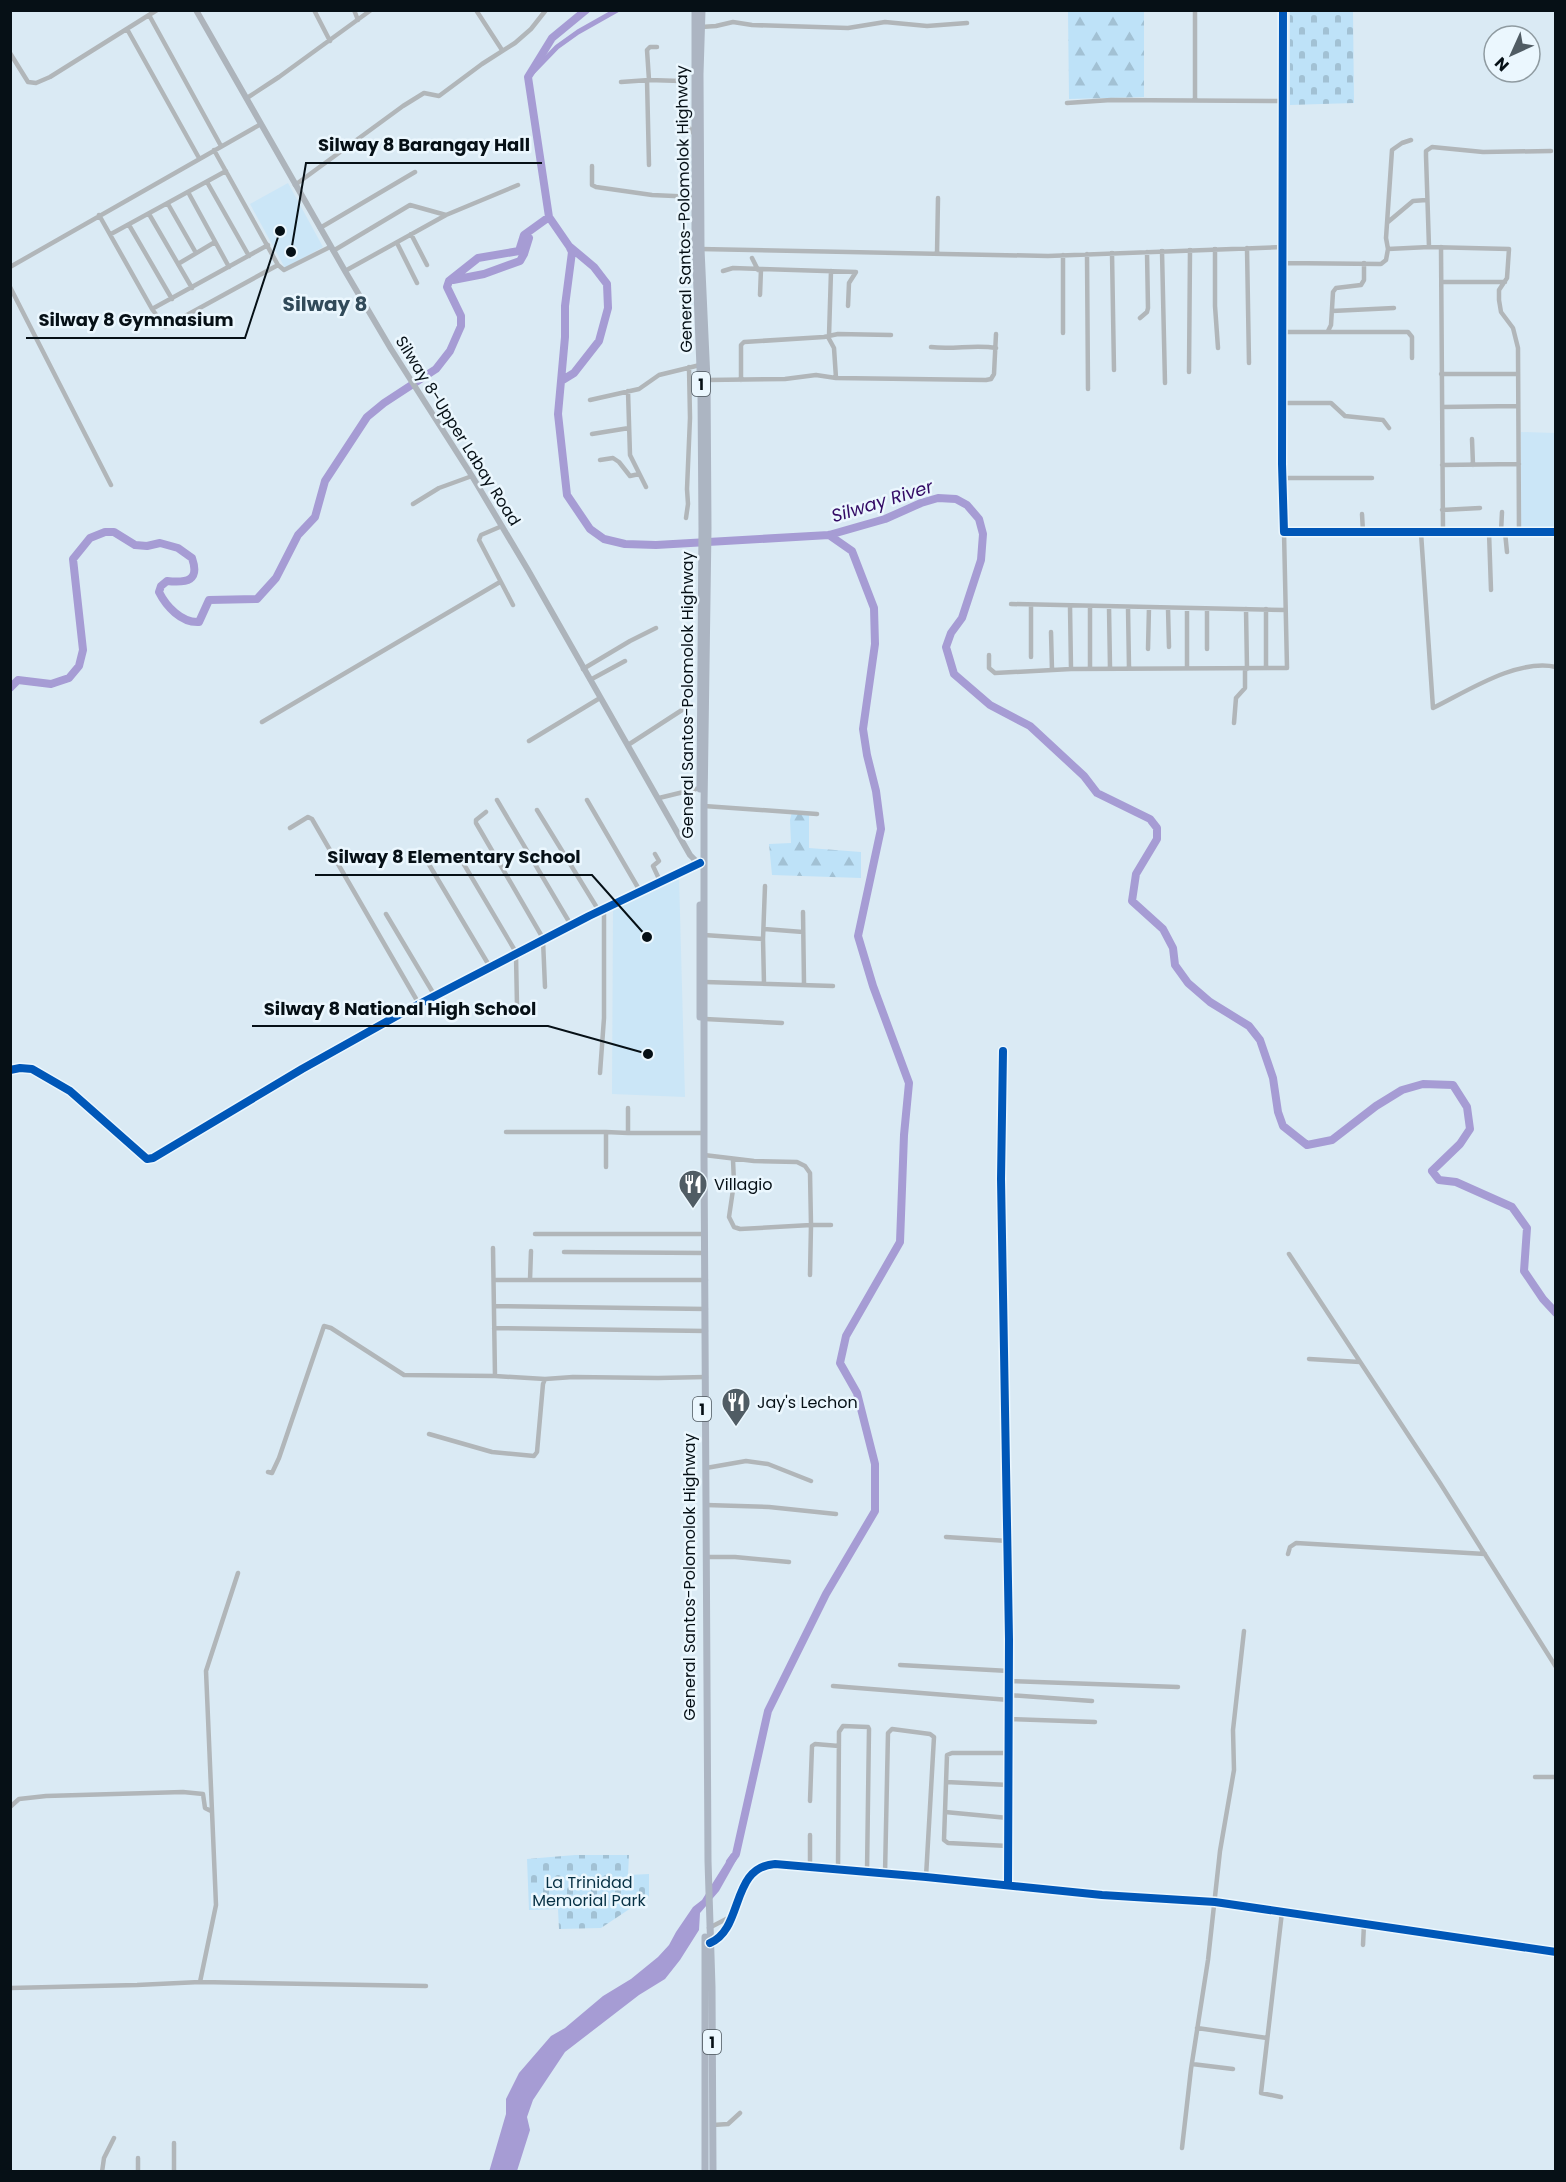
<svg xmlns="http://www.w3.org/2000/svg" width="1566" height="2182" font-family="Poppins,sans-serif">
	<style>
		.built { fill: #cbe6f7 }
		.forest { fill: url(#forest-firs) }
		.cemetery { fill: url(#cemetery-stones) }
		.water { fill: #a69cd4 }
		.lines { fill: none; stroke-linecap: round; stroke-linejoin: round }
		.stream { stroke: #a69cd4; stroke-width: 1.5 }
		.canal { stroke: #a69cd4; stroke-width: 5 }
		.river { stroke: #a69cd4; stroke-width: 8 }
		.minor { stroke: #b1b6b9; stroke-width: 4.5 }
		.major { stroke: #adb4bb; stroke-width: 6 }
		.highway { stroke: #acb5c2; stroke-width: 7 }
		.cycleway-casing { stroke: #ebf7fe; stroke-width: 11 }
		.cycleway { stroke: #0057b8; stroke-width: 8 }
		.labels { text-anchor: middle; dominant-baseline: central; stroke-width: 5; stroke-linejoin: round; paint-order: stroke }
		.shield { fill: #ebf7fe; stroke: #4b555c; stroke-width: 1.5 }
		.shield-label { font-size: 15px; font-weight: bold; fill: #061016 }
		.street-label { font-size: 16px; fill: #061016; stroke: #ebf7fe }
		.poi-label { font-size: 16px; fill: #061016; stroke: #ebf7fe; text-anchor: start }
		.park-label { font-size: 16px; fill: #063044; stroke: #ebf7fe }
		.water-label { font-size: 18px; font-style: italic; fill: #330a65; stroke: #ebf7fe }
		.quarter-label { font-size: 20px; font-weight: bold; fill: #314a59; stroke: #ebf7fe }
		.leader { fill: none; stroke: #061016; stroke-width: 2 }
		.callout-dot { fill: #061016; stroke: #ebf7fe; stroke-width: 2 }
		.callout-label { font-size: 18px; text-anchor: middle; font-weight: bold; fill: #061016; stroke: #ebf7fe; stroke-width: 5; stroke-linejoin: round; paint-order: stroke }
	</style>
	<defs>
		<pattern id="forest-firs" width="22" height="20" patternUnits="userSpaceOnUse" patternTransform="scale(1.5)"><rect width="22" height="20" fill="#bee2f8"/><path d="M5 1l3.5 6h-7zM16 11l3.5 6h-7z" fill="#a2c1d4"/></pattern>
		<pattern id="cemetery-stones" width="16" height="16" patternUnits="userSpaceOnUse" patternTransform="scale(1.5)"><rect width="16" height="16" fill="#bee2f8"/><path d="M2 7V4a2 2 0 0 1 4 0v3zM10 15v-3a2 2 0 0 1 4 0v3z" fill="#a2c1d4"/></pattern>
	</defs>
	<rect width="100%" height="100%" fill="#daeaf4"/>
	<!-- built -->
	<path class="built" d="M288 183 323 247 285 268 250 204Z
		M1521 432 1555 433V528H1521Z
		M679 876 685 1097 612 1094 613 907Z"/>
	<!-- forest -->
	<path class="forest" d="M1068 11H1144V97L1069 99Z
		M792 812 809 813V848L861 852V878L772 875 769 844 791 843 790 820Z"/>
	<!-- cemetery -->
	<path class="cemetery" d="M1290 11H1353L1354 103 1290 105Z
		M575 1855H629L628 1875 649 1874V1896L601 1928 559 1929 558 1909 529 1910 527 1859Z"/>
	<!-- water -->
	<path class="water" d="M731 1854H736L737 1859 719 1891 700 1913 699 1930 680 1960 665 1979 639 1995 565 2052 533 2100 527 2117 530 2130 517 2171 489 2172 506 2114V2099L519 2073 551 2036 565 2028 603 1996 631 1979 658 1957 669 1945 676 1932 693 1907 702 1900Z"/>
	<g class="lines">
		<!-- stream -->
		<path class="stream" d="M578 10 581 14"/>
		<!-- canal -->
		<path class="canal" d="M528 77 557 47 578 32 617 10"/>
		<!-- river -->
		<path class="river" d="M586 10 552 38 528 77 549 217 569 246 594 267 607 284 608 308 599 341 574 373 561 381 558 414 567 495 590 529 604 539 625 544 656 545 829 535 885 519 921 503 938 498 956 499 967 505 979 519 983 534 981 560 962 618 951 633 946 647 954 674 990 705 1030 726 1084 776 1097 793 1150 819 1157 828V839L1136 874 1132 901 1163 929 1173 948 1175 965 1188 983 1210 1002 1249 1026 1260 1040 1273 1078 1278 1112 1283 1126 1307 1145 1332 1140 1376 1106 1402 1090 1423 1084 1453 1085 1467 1107 1470 1129 1460 1144 1432 1171 1439 1180 1456 1182 1512 1207 1527 1228 1524 1271 1543 1299 1556 1313
			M453 280 484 274 520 261 524 254 529 238
			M561 381 565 337V306L572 252 570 248
			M10 688 18 680 51 684 69 678 79 666 83 650 73 559 90 538 105 532H114L135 545 147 546 160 543 178 548 192 558C200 581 187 583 167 581L161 586 159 592C166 606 181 623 199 622L209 600 257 599 276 578 298 535 315 517 325 481 367 417 384 403 436 369 450 351 461 326V316L447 287 449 281 478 258 519 251 524 235 549 217
			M730 1862 736 1854 768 1711 826 1594 875 1511V1464L857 1393 840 1363 846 1336 900 1242 904 1135 909 1083 873 986 858 936 881 829 876 791 867 755 863 729 875 644 874 608 852 551 829 535"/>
		<!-- minor -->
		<path class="minor" d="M314 10 330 41
			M354 10 358 20
			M476 10 502 50
			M1283 10 1282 464 1284 532H1556
			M149 15 221 146
			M701 27 716 26 733 22 752 25 848 28 885 22 927 26 967 23
			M127 29 199 158
			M10 53 28 82 36 83 50 77 157 10
			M647 80 649 165
			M649 80 647 50 650 47H657
			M621 82 649 80 681 81 688 126 694 134
			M247 98 279 77 371 10
			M1195 100V10
			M1067 103 1111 100 1282 101
			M1411 140 1402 143 1392 150 1386 238 1388 249 1429 247
			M214 150 278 265 284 270 330 247
			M592 166V185L596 187 652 195 696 197
			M207 182 249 256
			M295 185 403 106 424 93 439 96 482 64 515 43 531 29 546 10
			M188 192 229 267
			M168 204 196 253
			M149 214 192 288
			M99 215 152 309 165 327 278 265
			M1388 222 1413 201 1426 200
			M129 225 172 299
			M320 228 415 172
			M111 234 226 171
			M411 234 427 265
			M397 243 417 283
			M1441 247 1443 532
			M1247 248 1249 363
			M700 249 1048 256 1282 247
			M1215 249V306L1218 348
			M333 251 410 205 446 215
			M1162 251 1165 383
			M1112 253 1114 370
			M937 254 938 198
			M1087 254 1088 389
			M752 258 758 270
			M1282 263 1381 264 1386 260 1388 249
			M178 264 215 242
			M10 267 261 124
			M345 271 446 215 518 185
			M723 271 733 268 761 269
			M1442 282H1505
			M10 287 111 485
			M760 295 761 269 856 272 849 283 848 306
			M152 309 268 245
			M1332 311 1394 308
			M1140 318 1147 312 1148 308 1147 252
			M1328 331 1331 325 1333 292 1336 288 1361 285 1364 280V263
			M1282 332H1408L1412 337V358
			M1063 333V255
			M829 336 831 271
			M828 337 834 348 836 378
			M931 347C953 350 975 344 996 348
			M1189 372 1190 250
			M1441 374H1518
			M707 380 785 379 816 375 836 378 986 380 991 379 994 374 996 334
			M741 380V345L744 342 824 337 838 334 891 335
			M628 391 630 455 646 487
			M590 400 639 389 659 375 700 365
			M1283 403H1331L1345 416 1383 420 1389 428
			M1442 407 1517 406
			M592 434 629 428
			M1472 439 1473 465
			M600 460 613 458 619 462 630 476 639 474
			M1442 465 1519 464
			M1282 478H1372
			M413 504 439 488 472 476
			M1442 510 1480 508
			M1362 514 1363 532
			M686 518 688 504 687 489 690 418 689 367
			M502 526 481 535 479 540 513 605
			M1489 532 1491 590
			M1501 532 1502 512
			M1505 532 1507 552
			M1519 532 1518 348 1513 328 1501 312 1499 300V290L1507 278 1509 249 1429 247 1426 156V151L1432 147 1483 152 1551 151
			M1421 533 1433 708C1466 692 1517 658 1556 667
			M1011 604 1285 610
			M1031 605V657
			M1070 606 1071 669
			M1109 607 1110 668
			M1128 607 1129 668
			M1168 608 1169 647
			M1207 609V649
			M1246 609 1247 669
			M1266 609V668
			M1051 632 1052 670
			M1148 649 1149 607
			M989 655V668L995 673 1071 669 1287 668 1284 532
			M1090 668V606
			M1187 668V608
			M583 669 630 641 656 628
			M590 680 625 661
			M262 722 500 582
			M1234 723 1236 698 1245 688V669
			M529 741 600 698
			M628 745 682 710
			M659 798 700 788
			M497 800 571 925
			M587 800 640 891
			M704 806 817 814
			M537 810 599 911
			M486 812 476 820V823L544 940
			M290 828 308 817 312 819 419 1004
			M421 851 490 967
			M655 854 659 861 653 866 660 881
			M459 856 517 954
			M803 912 804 984
			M386 914 435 996
			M764 929 803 932
			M704 935 763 939
			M543 940 545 987
			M516 955 517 1006
			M705 982 833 986
			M764 984 763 939 765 886
			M705 1019 782 1023
			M1003 1051 1001 1179 1009 1639 1008 1885
			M10 1070 20 1068 32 1069 70 1091 147 1159 153 1158 302 1069 402 1013 589 916 700 863
			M600 1073 604 1018V909
			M506 1132H606
			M628 1133H701
			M704 1155 754 1161 797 1162 805 1166 810 1173 811 1225 740 1229 734 1227 729 1217 734 1183 733 1160
			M606 1167V1132L628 1133V1108
			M535 1234H701
			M493 1248 495 1376
			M564 1252 705 1253
			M1289 1254 1440 1483 1556 1667
			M810 1275 811 1225H831
			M494 1280H706
			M530 1280 531 1251
			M494 1306 706 1309
			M494 1328 706 1331
			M1309 1359 1360 1362
			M429 1434 492 1452 534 1456 537 1452 543 1384 545 1379 573 1377 658 1378 706 1377
			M706 1468 746 1461 768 1464 811 1481
			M268 1472 272 1473 279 1458 324 1326 331 1328 404 1375 495 1376 545 1379
			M706 1505 769 1507 836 1514
			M946 1537 1008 1541
			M1288 1554 1290 1547 1296 1543 1485 1554
			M706 1557H735L789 1562
			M900 1665 1009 1671
			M1009 1681 1178 1687
			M833 1686 1009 1700
			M1009 1695 1092 1701
			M1009 1719 1095 1722
			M1535 1777H1556
			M946 1782 1009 1785
			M810 1801 812 1746 815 1744 839 1746
			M10 1807 19 1799 46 1796 183 1792 203 1794 205 1808 211 1811
			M945 1812 1008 1818
			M1008 1846 948 1843 944 1840 947 1755 952 1753H1009
			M810 1867V1835
			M838 1870 839 1732 843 1726 868 1727 869 1729 867 1872
			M885 1874 888 1733 892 1729 930 1734 934 1737 926 1877
			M709 1928 732 1916
			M710 1943C744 1927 731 1867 775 1864L926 1877 1102 1895 1215 1902 1556 1952
			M1363 1945 1364 1924
			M200 1982 216 1905 206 1671 238 1573
			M10 1988 137 1985 200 1982 426 1986
			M1197 2028 1267 2038
			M1192 2064 1233 2069
			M1281 2097 1261 2093 1282 1912
			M713 2125 728 2124 740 2113
			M1182 2148 1191 2069 1208 1960 1220 1851 1234 1770 1233 1730 1244 1631
			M138 2158V2172
			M102 2172 104 2158 114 2138
			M174 2172V2143"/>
		<!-- major -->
		<path class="major" d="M196 10 345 271 391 349 472 476 528 570 690 855 697 862 704 863"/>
		<!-- highway -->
		<path class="highway" d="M695 10V239L701 394 702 528 700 789
			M702 10 700 74 701 249 707 380 708 528 704 806V1155L708 1861 712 1987 713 2172
			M700 905V1017
			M705 2172V1937"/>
		<!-- cycleway casing -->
		<g class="cycleway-casing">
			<path id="cycleway" d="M1283 10 1282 464 1284 532H1556
				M1003 1051 1001 1179 1009 1639 1008 1885
				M10 1070 20 1068 32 1069 70 1091 147 1159 153 1158 302 1069 402 1013 589 916 700 863
				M710 1943C744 1929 730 1867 775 1864L926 1877 1102 1895 1215 1902 1556 1952"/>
		</g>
		<!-- cycleway -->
		<use href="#cycleway" class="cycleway"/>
	</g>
	<!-- icons -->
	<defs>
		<g id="restaurant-pin" transform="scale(1.5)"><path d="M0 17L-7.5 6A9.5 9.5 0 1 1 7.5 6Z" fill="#505c64" stroke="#ebf7fe"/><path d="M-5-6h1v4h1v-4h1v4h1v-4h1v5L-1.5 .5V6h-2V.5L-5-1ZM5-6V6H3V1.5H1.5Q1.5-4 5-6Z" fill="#fff"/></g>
	</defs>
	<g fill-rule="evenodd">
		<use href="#restaurant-pin" x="693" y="1184"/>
		<use href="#restaurant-pin" x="736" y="1402"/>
	</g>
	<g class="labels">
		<!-- shield labels -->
		<g class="shield">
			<rect x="692" y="372" width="18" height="24" rx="4.5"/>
			<rect x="693" y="1397" width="18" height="24" rx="4.5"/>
			<rect x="703" y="2030" width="18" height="24" rx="4.5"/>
		</g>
		<g class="shield-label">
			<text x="701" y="384">1</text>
			<text x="702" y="1409">1</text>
			<text x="712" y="2042">1</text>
		</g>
		<!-- street labels -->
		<g class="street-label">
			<text transform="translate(684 209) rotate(-91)">General Santos-Polomolok Highway</text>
			<text transform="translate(458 431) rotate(58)">Silway 8-Upper Labay Road</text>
			<text transform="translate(687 695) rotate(-90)">General Santos-Polomolok Highway</text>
			<text transform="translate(689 1577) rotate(-90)">General Santos-Polomolok Highway</text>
		</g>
		<!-- poi labels -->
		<g class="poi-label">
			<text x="714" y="1184">Villagio</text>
			<text x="757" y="1402">Jay's Lechon</text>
		</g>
		<!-- park labels -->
		<g class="park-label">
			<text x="589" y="1882">La Trinidad<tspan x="589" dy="18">Memorial Park</tspan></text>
		</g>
		<!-- water labels -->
		<g class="water-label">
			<text transform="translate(882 501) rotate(-17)">Silway River</text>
		</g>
		<!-- quarter labels -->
		<g class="quarter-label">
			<text x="325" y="304">Silway 8</text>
		</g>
	</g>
	<!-- callouts -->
	<path class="leader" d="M291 252L306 163H542M280 231L245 338H26M647 937L592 875H315M648 1054L548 1026H252"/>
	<g class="callout-dot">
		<circle cx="291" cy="252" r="6"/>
		<circle cx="280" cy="231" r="6"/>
		<circle cx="647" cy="937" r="6"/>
		<circle cx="648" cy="1054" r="6"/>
	</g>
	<g class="callout-label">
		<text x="424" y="151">Silway 8 Barangay Hall</text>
		<text x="136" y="326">Silway 8 Gymnasium</text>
		<text x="454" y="863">Silway 8 Elementary School</text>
		<text x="400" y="1015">Silway 8 National High School</text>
	</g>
	<!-- border -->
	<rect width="1566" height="2182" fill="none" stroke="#061016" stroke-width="24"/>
	<!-- north arrow -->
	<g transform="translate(1512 54) rotate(225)"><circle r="28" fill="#ebf7fe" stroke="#8f9ba1" stroke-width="1.5"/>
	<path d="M0-4.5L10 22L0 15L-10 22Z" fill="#505c64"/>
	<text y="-9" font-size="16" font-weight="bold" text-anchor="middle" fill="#061016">N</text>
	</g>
</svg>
